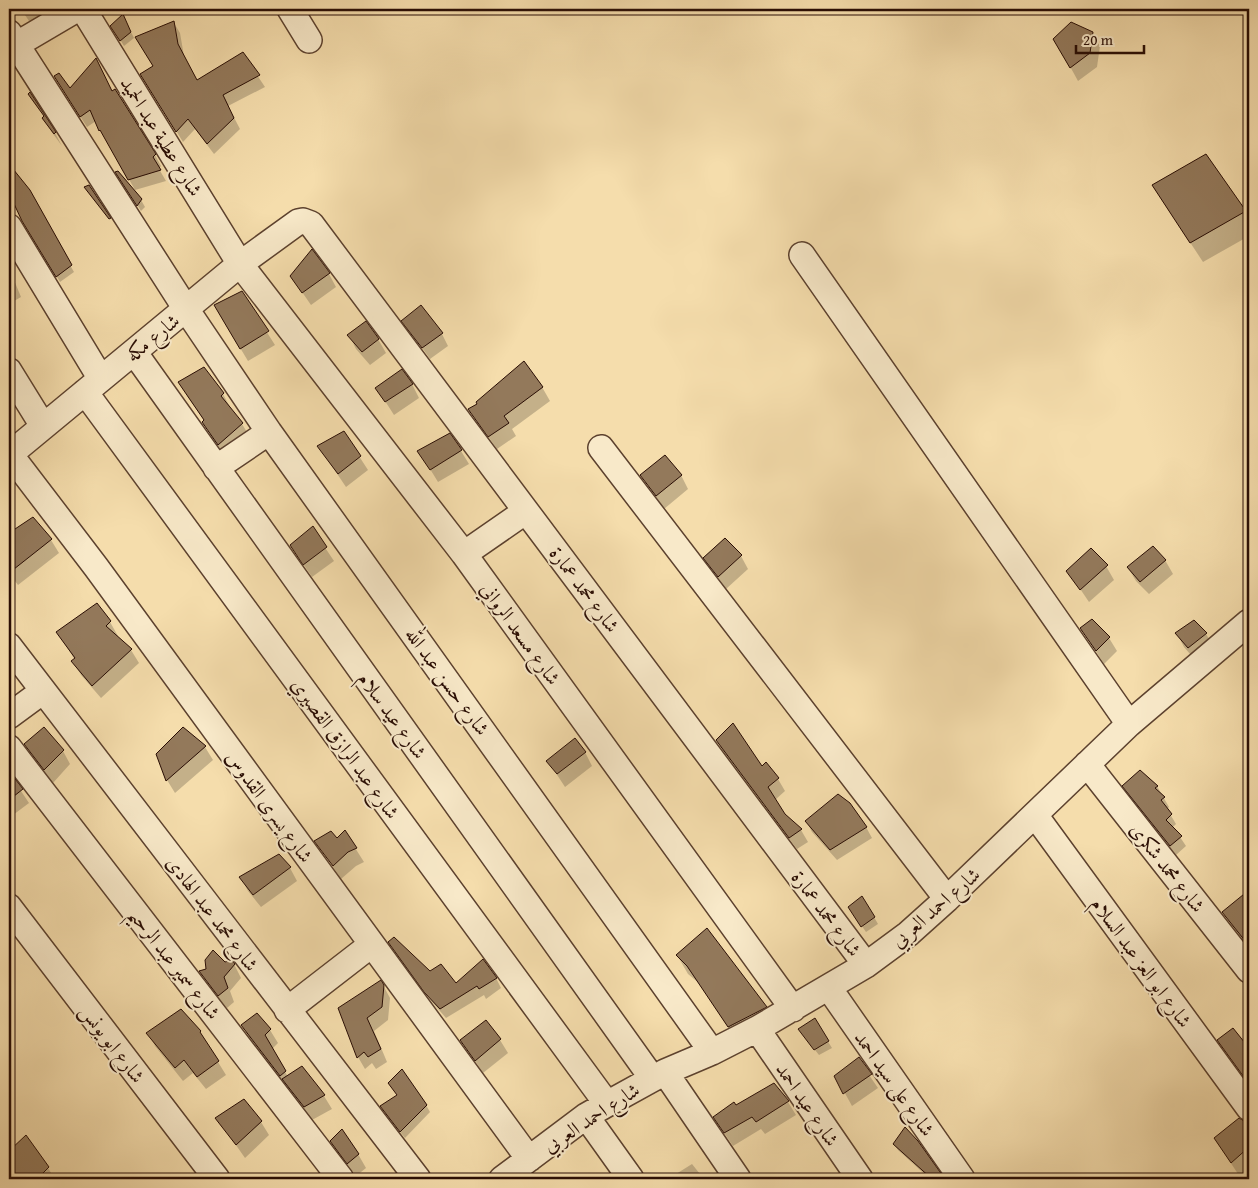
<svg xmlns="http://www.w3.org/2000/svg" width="1258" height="1188" font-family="'Gentium Book Plus',Amiri,serif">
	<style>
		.shadow { fill: #0003 }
		.building { fill: #93795b; stroke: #290d04 }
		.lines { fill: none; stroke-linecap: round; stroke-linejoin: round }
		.minor-casing { stroke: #5c412e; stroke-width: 28 }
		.minor { stroke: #f8e9c9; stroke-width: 25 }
		.labels { text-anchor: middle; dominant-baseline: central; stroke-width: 4; stroke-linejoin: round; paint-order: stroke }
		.street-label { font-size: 20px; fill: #290d04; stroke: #f8e9c9 }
	</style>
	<rect width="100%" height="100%" fill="#f5ddac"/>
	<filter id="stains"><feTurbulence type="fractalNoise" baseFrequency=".004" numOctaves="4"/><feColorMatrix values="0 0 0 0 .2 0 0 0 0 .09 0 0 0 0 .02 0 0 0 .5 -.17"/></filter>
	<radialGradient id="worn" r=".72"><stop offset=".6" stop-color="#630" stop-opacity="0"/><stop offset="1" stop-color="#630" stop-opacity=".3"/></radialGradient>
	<!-- shadow -->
	<path class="shadow" d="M21 9H59L37 33Z
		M126 22 134 38 124 46 112 26Z
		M174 23 180 33 184 56 197 81 243 54 265 87 228 106 240 129 214 154 195 129 183 142 148 85Z
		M1092 33 1100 46 1097 67 1078 81 1055 39Z
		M62 88 70 90 155 155 161 166 159 169 166 181 135 190 96 121 87 127Z
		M43 118 55 133 62 146 51 131Z
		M1205 156 1249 218V236L1203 262 1153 186Z
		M9 166 30 192 51 232 74 272 60 282 23 220 9 190Z
		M118 173 141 200 145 207 141 211Z
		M9 268 21 297 9 304Z
		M329 274 336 287 311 305 291 276Z
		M242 293 275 345 248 361 215 306Z
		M421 307 442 334 448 346 430 359 403 321Z
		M349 335 378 339 386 353 370 365 356 349Z
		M412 384 419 398 394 415 385 401Z
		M542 387 550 401 512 429 516 436 497 449 469 409Z
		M223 394 230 407 229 408 242 424 250 437 226 457 211 436 204 422 205 421 187 396Z
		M344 433 368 470 346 487 319 447Z
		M419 451H461L469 464 438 482Z
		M681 475 688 489 664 509 642 476Z
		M33 519 51 540 59 553 18 585 9 573V535Z
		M312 528 334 561 312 577 291 546Z
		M741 556 748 569 726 589 705 558Z
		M1165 560 1173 574 1149 594 1136 581 1128 568Z
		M1106 566 1114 580 1089 602 1068 571Z
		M97 605 110 622 118 636 116 637 131 650 139 663 101 698 81 675 73 662 75 660 58 633Z
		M1193 622 1206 634 1214 647 1196 661 1184 647 1177 634Z
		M1081 628 1109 638 1117 651 1104 664Z
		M183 729 205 747 213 760 175 793 167 780 157 755Z
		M717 741 762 767 778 779 785 791 775 800 784 815 801 830 808 842 797 849 724 753Z
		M25 744 63 751 70 764 53 783 33 757Z
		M585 752 592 766 565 787 548 761Z
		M9 773 29 803 9 818Z
		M1124 786H1157L1169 807 1167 809 1176 824 1172 828 1180 837 1186 846 1176 855 1129 795Z
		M806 821 866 827 872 838 837 860 812 832Z
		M345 832 364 862 356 866 341 879 316 841 337 839Z
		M290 868 297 881 261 907 248 891 241 878Z
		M1242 897 1249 904V949L1231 925 1223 912Z
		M853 913 874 917 878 924 866 932Z
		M396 953 430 973 456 985 496 978 501 988 486 999 484 995 446 1018 432 1002Z
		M677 955 766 1007 776 1026 740 1046 700 984 688 974Z
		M225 963 234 964 241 978 230 991 234 1002 227 1008 208 985 201 972Z
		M383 985 390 998 388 1020 374 1031 387 1062 376 1069 372 1063 365 1069 358 1057 340 1008Z
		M257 1015 270 1030 278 1043 272 1049 288 1077 324 1096 332 1109 312 1120 250 1039 242 1025Z
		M814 1019 832 1048 819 1055 799 1030Z
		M1233 1030 1249 1051V1085L1219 1041Z
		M148 1033 218 1062 226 1075 206 1089 193 1073 183 1081 155 1046Z
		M500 1040 508 1053 483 1073 462 1041Z
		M858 1059 878 1088 852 1106 836 1077Z
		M774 1084 788 1102 796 1115 765 1134 761 1129 733 1146 722 1130 736 1106Z
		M243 1100 261 1122 269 1135 245 1158 217 1118Z
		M426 1105 430 1112 405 1138 385 1113Z
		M1243 1122 1249 1123V1169L1240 1177 1215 1139Z
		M26 1137 48 1168 55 1179H13L9 1174V1152Z
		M331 1141 358 1154 366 1168 356 1176 339 1154Z
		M917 1142 943 1179H930L898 1150 894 1144Z
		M692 1164 704 1179H668Z"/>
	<!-- building -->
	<path class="building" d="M123 14 131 32 120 41 110 26Z
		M174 21 178 44 197 80 243 52 260 75 223 95 234 118 207 144 188 119 176 132 140 74 153 66 135 37Z
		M1071 22 1093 32 1090 53 1070 68 1053 39Z
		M96 58 112 91 115 89 156 154 153 157 161 170 128 180 100 130 99 131 90 110 80 117 54 76 59 73 70 88Z
		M30 92 56 132 54 134 42 118 44 116 28 94Z
		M1206 154 1246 211 1190 243 1152 185Z
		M9 164 30 190 72 265 56 277 22 221 9 193Z
		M118 171 142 199 137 206 115 172Z
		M89 185 111 218 109 219 84 187Z
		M312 249 330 273 302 293 290 276Z
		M242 291 269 331 240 349 214 305Z
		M421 305 443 333 422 348 401 321Z
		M366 321 379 339 362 352 347 335Z
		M524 361 543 387 504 416 509 423 488 437 468 409 477 404 476 402Z
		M204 367 224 393 221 396 243 423 218 445 202 422 204 420 178 382Z
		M402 369 413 384 385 402 375 388Z
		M344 431 361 456 338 474 317 446Z
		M450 433 462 450 430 470 417 451Z
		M665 455 682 475 656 496 640 475Z
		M33 517 52 539 9 573V533Z
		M313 526 327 547 303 565 290 545Z
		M725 538 742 555 718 577 703 558Z
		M1153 546 1166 560 1140 582 1127 567Z
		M1091 548 1108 565 1080 590 1066 571Z
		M97 603 111 621 106 626 132 649 92 686 71 661 75 658 56 632Z
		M1092 619 1110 637 1096 651 1080 628Z
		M1194 620 1207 633 1188 648 1175 633Z
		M733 723 762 766 766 762 779 778 768 787 785 814 802 829 789 838 716 740Z
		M44 727 64 750 44 770 24 744Z
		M183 727 206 746 166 781 156 754Z
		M575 738 586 752 557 774 546 761Z
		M1140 770 1158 786 1155 788 1165 797 1161 800 1172 814 1166 820 1182 836 1170 846 1122 786Z
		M9 771 23 789 9 800Z
		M838 794 850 803 867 827 830 850 805 821Z
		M345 830 357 848 348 852 333 866 314 841 331 831 337 838Z
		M279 854 291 867 253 895 239 877Z
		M1249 890V940L1246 942 1222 912Z
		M862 896 875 917 861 927 848 907Z
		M707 928 767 1007 728 1027 687 966 676 955Z
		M394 937 430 971 441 964 456 983 483 959 497 978 479 989 477 986 440 1009 424 992 388 942Z
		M213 950 225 962 232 960 235 964 224 977 228 988 218 996 199 971 206 969 205 960Z
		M381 980 384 985 382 1007 367 1018 381 1049 368 1057 364 1052 357 1058 338 1008Z
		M181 1009 201 1031 200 1032 219 1061 197 1077 184 1060 175 1068 146 1033Z
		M257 1013 271 1029 265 1035 286 1071 280 1076 241 1025Z
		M815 1018 829 1041 814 1050 798 1029Z
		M486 1020 501 1039 475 1061 460 1040Z
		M1233 1028 1249 1048V1084L1217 1040Z
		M859 1057 872 1074 843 1094 834 1076Z
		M302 1066 325 1095 304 1107 282 1079Z
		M402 1069 427 1105 400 1132 380 1106 397 1095 388 1083Z
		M774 1083 789 1101 756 1122 752 1117 724 1133 713 1117 734 1102 736 1105Z
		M244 1099 262 1121 236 1145 215 1118Z
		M1239 1118 1244 1121 1249 1122V1147L1231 1163 1214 1138Z
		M905 1127 918 1141 945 1179H932L893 1144Z
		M342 1129 359 1154 347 1164 330 1141Z
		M26 1135 49 1167 37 1179H14L9 1173V1151Z"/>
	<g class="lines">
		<!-- minor casing -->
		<g class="minor-casing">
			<path id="minor" d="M83 9 240 264 464 554 793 1009
				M290 9 309 40
				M9 33 186 309 269 432 712 1052
				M9 49 77 9
				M9 227 101 379
				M802 255 1129 724
				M134 352 652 1078
				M9 371 43 426
				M85 392 607 1104
				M601 448 947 899
				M9 453 96 567 529 1159
				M9 455 240 264 298 222 303 221 311 224 866 965
				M216 468 269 432
				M464 554 526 511
				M9 646 418 1179
				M9 716 43 691
				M9 748 341 1179
				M1087 764 1249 970
				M1035 815 1249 1108
				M9 907 217 1179
				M829 988 962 1179
				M287 1010 371 945
				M757 1029 860 1179
				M665 1072 738 1179
				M586 1116 631 1179
				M502 1179 586 1116 607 1104 665 1072 712 1052 757 1029 866 965 908 934 947 899 1129 724 1249 622"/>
		</g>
		<!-- minor -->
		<use href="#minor" class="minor"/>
	</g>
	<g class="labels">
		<!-- street labels -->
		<g class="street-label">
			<text transform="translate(162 136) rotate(58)">شارع عطية عبد الحميد</text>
			<text transform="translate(152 337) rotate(-39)">شارع مكه</text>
			<text transform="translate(585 589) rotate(53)">شارع محمد عمارة</text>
			<text transform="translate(521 633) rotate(54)">شارع مسعد الرواني</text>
			<text transform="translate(448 681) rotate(54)">شارع حسن عبد الله</text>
			<text transform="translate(393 715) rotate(54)">شارع عيد سلام</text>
			<text transform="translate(346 748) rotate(54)">شارع عبد الرازق القصيري</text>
			<text transform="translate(270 806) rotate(54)">شارع يسرى القدوس</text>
			<text transform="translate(1168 867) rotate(52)">شارع محمد شكرى</text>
			<text transform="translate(935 907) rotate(-41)">شارع احمد العربي</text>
			<text transform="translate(213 913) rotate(53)">شارع محمد عبد الهادى</text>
			<text transform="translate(827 913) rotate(53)">شارع محمد عمارة</text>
			<text transform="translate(1142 962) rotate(54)">شارع ابو العز عبد السلام</text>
			<text transform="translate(175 963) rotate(52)">شارع سمير عبد الرحيم</text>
			<text transform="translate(113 1043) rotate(53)">شارع ابو يونس</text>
			<text transform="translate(895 1083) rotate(55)">شارع على سيد احمد</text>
			<text transform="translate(808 1104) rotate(56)">شارع عيد احمد</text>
			<text transform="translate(591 1117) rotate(-33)">شارع احمد العربي</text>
		</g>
	</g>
	<!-- margin -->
	<rect width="1258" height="1188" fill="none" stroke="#f5ddac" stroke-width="30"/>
	<rect x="10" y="10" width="1238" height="1168" fill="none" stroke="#290d04" stroke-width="2.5"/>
	<rect x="15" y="15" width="1228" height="1158" fill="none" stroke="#290d04"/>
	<!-- scale -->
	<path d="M1076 45v8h68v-8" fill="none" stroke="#290d04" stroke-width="2.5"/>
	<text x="1083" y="45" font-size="15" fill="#290d04" stroke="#f8e9c9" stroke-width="4" paint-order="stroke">20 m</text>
	<rect width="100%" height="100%" filter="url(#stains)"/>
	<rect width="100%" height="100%" fill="url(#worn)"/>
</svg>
